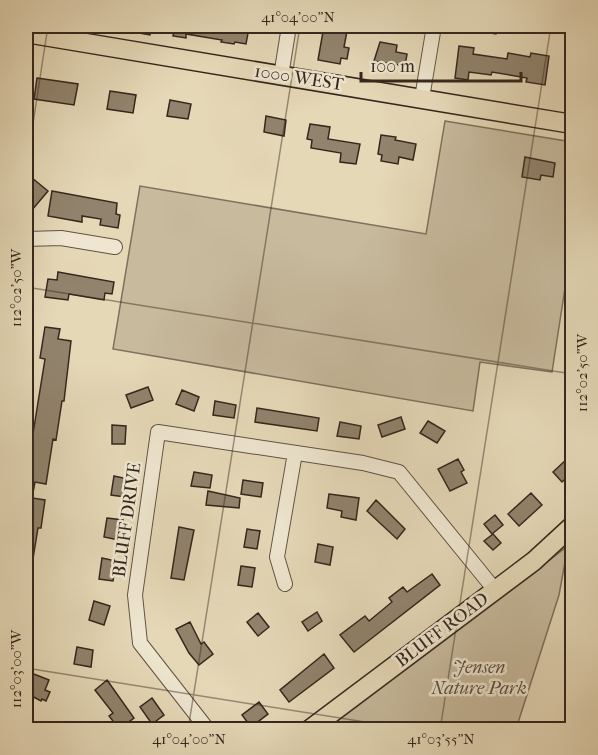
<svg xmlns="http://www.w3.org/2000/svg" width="598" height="755" font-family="'IM FELL French Canon',serif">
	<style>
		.green { fill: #c7ba9d; stroke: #7e705d; stroke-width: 1.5 }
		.building { fill: #91836d; stroke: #35271d; stroke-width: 1.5 }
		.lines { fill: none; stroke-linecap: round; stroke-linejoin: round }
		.minor-casing { stroke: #615344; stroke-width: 16 }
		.major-casing { stroke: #35271d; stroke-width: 21 }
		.minor { stroke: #eee6d0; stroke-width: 14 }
		.major { stroke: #e5d8b7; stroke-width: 18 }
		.ticks { fill: none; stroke: #35271d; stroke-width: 1.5; stroke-opacity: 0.45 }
		.labels { text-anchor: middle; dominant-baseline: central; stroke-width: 5; stroke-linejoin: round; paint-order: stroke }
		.street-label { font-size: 18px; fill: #35271d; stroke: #eee6d0 }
		.park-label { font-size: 18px; font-style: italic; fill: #5a4c3d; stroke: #eee6d0 }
		.neatline { fill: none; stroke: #35271d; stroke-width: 2 }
		.ticks-label { font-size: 15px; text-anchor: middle; fill: #35271d }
	</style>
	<rect width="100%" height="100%" fill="#e5d8b7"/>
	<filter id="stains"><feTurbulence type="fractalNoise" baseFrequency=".00333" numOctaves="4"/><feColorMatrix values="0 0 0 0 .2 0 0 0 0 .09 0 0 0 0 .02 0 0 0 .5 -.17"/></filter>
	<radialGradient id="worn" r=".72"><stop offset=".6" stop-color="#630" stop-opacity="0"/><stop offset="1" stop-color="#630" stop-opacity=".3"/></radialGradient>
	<!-- green -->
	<path class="green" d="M445 121 572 142V270L568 269 552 372 480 362 473 411 113 349 140 186 426 234Z
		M568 546 559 595 516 729 325 730Z"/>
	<!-- building -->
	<path class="building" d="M122 26H152L150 35 122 30Z
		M164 26H232L249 28 246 44 235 42 234 44 221 42 222 40 186 34V38L173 36 174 32 164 30Z
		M324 26H348L344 47 349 48 347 59 341 58 340 64 318 60Z
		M473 26H498L496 34 473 30Z
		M380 42 397 45 396 52 407 54 405 66 374 61Z
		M459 46 474 48 473 54 507 59 508 53 530 57 531 53 549 56 545 85 526 82 527 78 492 72 491 75 469 72 468 80 455 78Z
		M37 78 78 84 74 105 34 99Z
		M110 91 136 95 133 113 107 109Z
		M170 100 191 104 188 119 167 116Z
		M266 116 286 120 284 136 264 132Z
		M310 124 330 127 328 139 360 144 356 164 340 162 341 153 311 148 312 140 307 139Z
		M381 135 396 137 395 140 416 144 413 160 399 157 398 164 381 161 382 155 378 154Z
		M525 157 555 163 553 177 541 175 540 180 522 177Z
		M26 173 48 191 32 210 26 204Z
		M52 191 117 203 116 214 120 215 118 228 100 225 101 219 82 216V222L48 216Z
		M58 272 114 282 112 294 105 293 104 300 69 294 68 300 45 297 48 279 57 280Z
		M45 327 60 329 58 339 71 341 64 401H62L56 440 53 439 46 484 35 482 32 498 45 500 41 528H38L30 577H26V465L28 451 30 452 45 359 40 358Z
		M148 387 153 400 131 408 126 395Z
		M182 390 199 397 194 411 176 404Z
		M215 401 236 405 234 418 213 415Z
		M257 408 319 418 317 431 255 422Z
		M401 417 405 429 382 437 378 425Z
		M428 421 445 431 437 443 420 433Z
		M340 422 361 426 359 439 337 436Z
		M112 425 126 426 125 444H112Z
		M568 458 573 463V472L562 482 553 472Z
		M458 459 464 470 461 472 467 483 450 491 438 469Z
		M194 472 212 475 210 488 191 486Z
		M114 476 128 479 125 497 111 495Z
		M243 480 263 483 261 497 241 494Z
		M208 491 240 498 239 508 206 505Z
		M531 493 542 505 519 526 508 514Z
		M329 494 359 498 356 520 341 517 342 511 327 508Z
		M376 500 405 529 397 539 367 511Z
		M495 515 503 525 492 534 484 524Z
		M107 518 123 520 119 540 104 537Z
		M179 527 194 530 184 580 171 578Z
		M247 529 260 531 257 549 244 547Z
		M493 534 501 543 493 550 484 541Z
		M318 544 333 547 330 565 315 562Z
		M102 558 116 561 113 581 99 579Z
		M241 566 255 568 252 587 238 585Z
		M432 574 440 585 354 652 340 635 365 616 369 621 392 602 389 598 403 587 407 592Z
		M94 601 110 606 104 625 89 620Z
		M317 612 322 621 308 631 302 622Z
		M258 613 269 627 258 636 247 622Z
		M190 622 201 644 204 642 213 654 199 665 189 653 176 629Z
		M77 647 93 650 91 667 74 664Z
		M324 654 334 668 289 702 280 690Z
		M26 671 49 680 45 690 50 692 46 701 42 699 41 701 26 693Z
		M107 680 134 718 119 729 109 716 113 713 95 690Z
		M152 698 164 715 152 724 140 707Z
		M259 702 268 714 251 727 242 715Z"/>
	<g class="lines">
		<!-- minor casing -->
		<g class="minor-casing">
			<path id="minor" d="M281 76 289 26
				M422 98 434 26
				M26 239 61 238 115 247
				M285 584 277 557 295 453
				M208 730 140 643 135 595 158 432 363 463 399 472 495 590"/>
		</g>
		<!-- major casing -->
		<g class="major-casing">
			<path id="major" d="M26 33 572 124
				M309 730 534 561 572 526"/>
		</g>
		<!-- minor -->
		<use href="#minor" class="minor"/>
		<!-- major -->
		<use href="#major" class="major"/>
	</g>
	<!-- ticks -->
	<path class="ticks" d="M26 169 48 26M26 287 572 374M26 668 415 730M188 730 300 26M440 730 551 26"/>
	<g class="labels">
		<!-- street labels -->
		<g class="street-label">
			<text transform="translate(299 78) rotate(9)">1000 WEST</text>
			<text transform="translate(127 520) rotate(-82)">BLUFF DRIVE</text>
			<text transform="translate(442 630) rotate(-37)">BLUFF ROAD</text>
		</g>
		<!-- park labels -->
		<g class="park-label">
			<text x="479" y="667">Jensen<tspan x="479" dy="21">Nature Park</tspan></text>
		</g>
	</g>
	<!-- margin -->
	<rect width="598" height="755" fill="none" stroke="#e5d8b7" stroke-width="66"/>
	<!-- scale -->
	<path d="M361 72v9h160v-9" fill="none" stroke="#35271d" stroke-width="3"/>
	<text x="370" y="72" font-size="18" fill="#35271d" stroke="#eee6d0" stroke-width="4.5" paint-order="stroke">100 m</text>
	<rect x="33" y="33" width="532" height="689" class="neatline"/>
	<g class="ticks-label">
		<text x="298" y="22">41°04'00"N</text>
		<text transform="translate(16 288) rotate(-90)" y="5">112°02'50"W</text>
		<text transform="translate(582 373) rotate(-90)" y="5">112°02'50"W</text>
		<text transform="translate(16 669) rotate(-90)" y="5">112°03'00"W</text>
		<text x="189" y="744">41°04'00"N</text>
		<text x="441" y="744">41°03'55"N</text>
	</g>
	<rect width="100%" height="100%" filter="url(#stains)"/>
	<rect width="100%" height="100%" fill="url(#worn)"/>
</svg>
